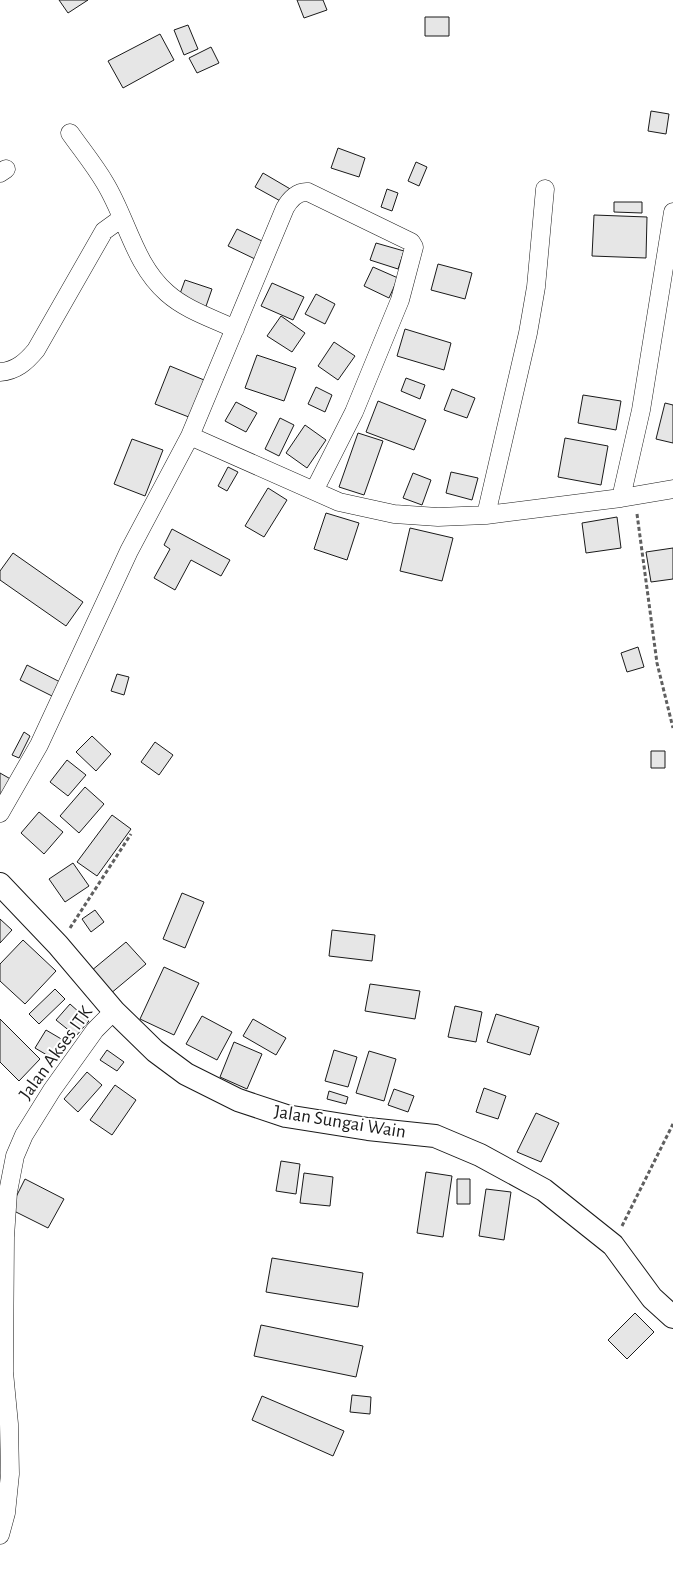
<svg xmlns="http://www.w3.org/2000/svg" width="673" height="1596" font-family="'Alegreya Sans',sans-serif">
	<style>
		.building { fill: #e6e6e6; stroke: #1a1a1a }
		.lines { fill: none; stroke-linecap: round; stroke-linejoin: round }
		.minor-casing { stroke: #1a1a1a; stroke-width: 19 }
		.tertiary-casing { stroke: #1a1a1a; stroke-width: 24 }
		.path { stroke: #5f5f5f; stroke-width: 3; stroke-dasharray: 4 2.5; stroke-linecap: butt }
		.minor { stroke: #fff; stroke-width: 18 }
		.tertiary { stroke: #fff; stroke-width: 22 }
		.labels { text-anchor: middle; dominant-baseline: central; stroke-width: 4; stroke-linejoin: round; paint-order: stroke }
		.street-label { font-size: 19px; fill: #1a1a1a; stroke: #fff }
	</style>
	<rect width="100%" height="100%" fill="#fff"/>
	<!-- building -->
	<path class="building" d="M59 0H88L68 13Z
		M297 0H323L327 10 304 18Z
		M425 17H449V36H425Z
		M188 25 198 49 184 55 174 30Z
		M160 34 174 60 123 88 108 61Z
		M211 47 219 63 197 73 189 58Z
		M651 111 669 114 666 134 648 131Z
		M338 148 365 158 359 177 331 168Z
		M416 162 427 167 419 186 408 181Z
		M263 173 292 190 284 203 255 187Z
		M387 189 398 193 392 211 381 207Z
		M614 202H642V213L614 212Z
		M594 215 647 217 646 258 592 256Z
		M237 229 264 242 255 259 228 246Z
		M376 243 404 251 398 269 370 260Z
		M438 264 472 273 465 299 431 290Z
		M373 267 398 278 389 298 364 286Z
		M185 280 212 289 204 312 177 302Z
		M272 283 304 297 293 320 261 306Z
		M316 294 335 304 325 324 305 314Z
		M281 316 305 333 292 352 267 336Z
		M405 329 451 343 444 370 397 356Z
		M334 342 355 356 338 380 318 366Z
		M257 355 296 368 284 401 245 388Z
		M170 366 209 382 194 419 155 404Z
		M406 378 425 385 420 399 401 391Z
		M316 387 332 395 325 412 308 404Z
		M452 389 475 398 467 418 444 410Z
		M583 395 621 401 616 430 578 423Z
		M378 401 426 420 414 450 366 432Z
		M236 402 257 413 246 432 225 421Z
		M665 403 673 405V443L656 439Z
		M280 418 294 425 279 456 265 449Z
		M305 425 326 440 307 468 286 453Z
		M358 433 383 441 364 495 339 487Z
		M565 438 608 446 601 485 558 477Z
		M132 439 163 450 145 496 114 484Z
		M228 467 238 472 227 491 218 486Z
		M451 472 478 478 472 500 446 493Z
		M413 473 431 480 422 505 403 498Z
		M268 488 287 500 264 537 245 526Z
		M326 513 359 523 347 560 314 549Z
		M617 517 621 548 586 553 582 523Z
		M410 528 453 538 442 581 400 571Z
		M172 529 230 560 221 576 191 560 175 590 154 578 170 549 164 545Z
		M673 548V579L651 582 646 552Z
		M13 553 83 602 66 626 0 580V571Z
		M638 647 644 667 627 672 621 653Z
		M27 665 62 683 54 697 20 680Z
		M117 674 129 677 124 695 111 691Z
		M24 732 30 736 19 758 12 755Z
		M92 736 111 754 96 771 76 752Z
		M155 742 173 755 159 775 141 762Z
		M651 751H665V768H651Z
		M67 760 86 775 68 796 50 782Z
		M0 773 14 781 0 796Z
		M85 787 104 804 79 833 60 816Z
		M39 812 63 832 44 854 21 833Z
		M112 815 131 829 97 876 77 862Z
		M73 863 89 886 65 902 49 879Z
		M182 893 204 902 185 948 163 939Z
		M95 910 104 922 91 932 82 919Z
		M0 919 12 930 0 943Z
		M332 930 375 935 372 961 329 956Z
		M23 940 56 971 25 1004 0 981V964Z
		M126 942 146 964 110 994 91 971Z
		M164 967 199 983 174 1035 140 1019Z
		M370 984 420 991 415 1019 365 1011Z
		M55 989 65 999 39 1024 29 1014Z
		M70 1004 89 1021 76 1036 56 1020Z
		M455 1006 482 1012 476 1042 448 1037Z
		M496 1014 539 1027 530 1055 487 1042Z
		M202 1016 232 1032 217 1060 186 1044Z
		M0 1019 40 1059 19 1081 0 1062Z
		M253 1019 286 1038 276 1055 243 1036Z
		M46 1030 63 1040 52 1058 35 1048Z
		M234 1042 262 1054 247 1089 220 1077Z
		M107 1050 124 1062 117 1071 100 1060Z
		M334 1050 357 1057 348 1087 325 1081Z
		M369 1051 396 1059 384 1101 356 1093Z
		M87 1072 102 1085 78 1112 64 1099Z
		M115 1085 136 1100 112 1135 90 1120Z
		M484 1088 506 1096 498 1119 476 1112Z
		M394 1089 414 1096 408 1112 388 1105Z
		M329 1091 348 1097 346 1104 327 1099Z
		M536 1113 559 1123 541 1162 517 1152Z
		M281 1161 300 1164 296 1194 276 1191Z
		M426 1172 452 1176 443 1237 417 1233Z
		M304 1173 333 1177 330 1206 300 1203Z
		M25 1179 64 1199 48 1228 10 1209Z
		M457 1179H470V1204H457Z
		M486 1189 511 1192 504 1240 479 1236Z
		M272 1258 363 1273 358 1307 266 1292Z
		M635 1313 654 1332 627 1359 608 1340Z
		M261 1325 363 1346 356 1377 254 1356Z
		M352 1395 371 1397 370 1414 350 1412Z
		M262 1396 344 1431 333 1456 252 1420Z"/>
	<g class="lines">
		<!-- minor casing -->
		<g class="minor-casing">
			<path id="minor" d="M70 133C82 150 95 166 105 183 127 219 134 264 167 293 186 310 212 318 235 329
				M0 173 6 169
				M0 372C16 371 26 362 36 350L104 231 122 218
				M190 436 285 208C290 199 298 191 308 192L411 242 414 247 400 300 354 412 314 491
				M621 498 641 410 673 212
				M486 515 528 333 536 287 545 189
				M0 813 39 745 129 551 190 436 339 502 394 514 438 517 486 515 621 498 673 489
				M0 1535 6 1513 10 1474 9 1424 4 1372 5 1237 8 1192 15 1156 24 1135 52 1090 95 1030 114 1011"/>
		</g>
		<!-- tertiary casing -->
		<g class="tertiary-casing">
			<path id="tertiary" d="M0 884 58 945 114 1011 155 1051 186 1074 238 1100 286 1116 368 1129 435 1136 480 1155 544 1190 613 1245 652 1298 673 1317"/>
		</g>
		<!-- path -->
		<path class="path" d="M637 514 657 663 673 728
			M70 928 131 834
			M622 1226 673 1124"/>
		<!-- minor -->
		<use href="#minor" class="minor"/>
		<!-- tertiary -->
		<use href="#tertiary" class="tertiary"/>
	</g>
	<g class="labels">
		<!-- street labels -->
		<g class="street-label">
			<text transform="translate(56 1053) rotate(-54)">Jalan Akses ITK</text>
			<text transform="translate(340 1122) rotate(9)">Jalan Sungai Wain</text>
		</g>
	</g>
</svg>
